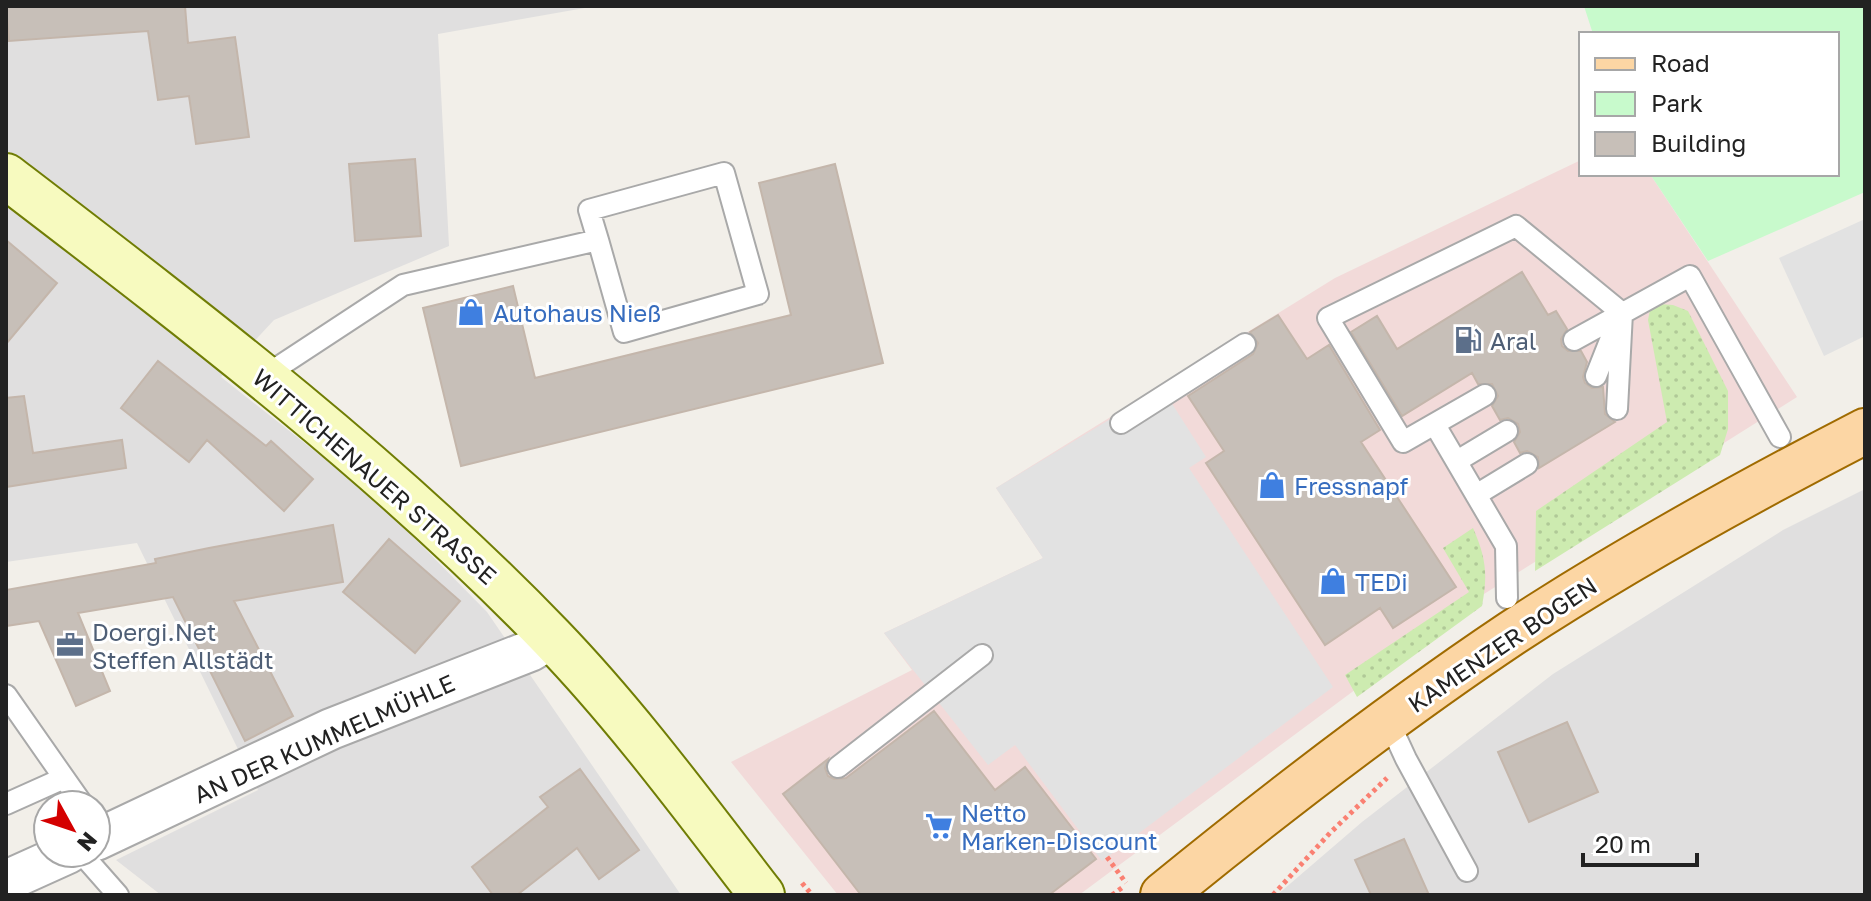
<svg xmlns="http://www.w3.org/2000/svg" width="1871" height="901" font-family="'Golos Text',sans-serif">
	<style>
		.residential { fill: #e0dfdf }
		.commercial { fill: #f2dad9 }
		.grass { fill: url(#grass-dots) }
		.park { fill: #c8facc }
		.parking { fill: #e2e2e2 }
		.building { fill: #c7bfb8; stroke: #c4b6ab; stroke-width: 2 }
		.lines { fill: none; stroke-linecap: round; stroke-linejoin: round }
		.service-casing { stroke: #a9a9a9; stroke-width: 24 }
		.minor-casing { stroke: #a9a9a9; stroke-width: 44 }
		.secondary-casing { stroke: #707d05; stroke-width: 48 }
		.primary-casing { stroke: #a06b00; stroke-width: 48 }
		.path { stroke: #fa8072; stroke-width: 5; stroke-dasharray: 4 4; stroke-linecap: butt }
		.service { stroke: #fff; stroke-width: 20 }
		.minor { stroke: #fff; stroke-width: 40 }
		.secondary { stroke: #f7fabf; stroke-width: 44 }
		.primary { stroke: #fcd6a4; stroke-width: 44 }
		.labels { text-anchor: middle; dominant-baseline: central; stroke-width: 6; stroke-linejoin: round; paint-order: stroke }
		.shop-label { font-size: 24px; fill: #366cbe; stroke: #fff; text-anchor: start }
		.service-label { font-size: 24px; fill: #4e5e75; stroke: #fff; text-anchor: start }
		.street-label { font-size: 24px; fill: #222; stroke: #fff }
	</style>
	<defs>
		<pattern id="grass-dots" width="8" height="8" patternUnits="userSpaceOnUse" patternTransform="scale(2)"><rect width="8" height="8" fill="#cdebb0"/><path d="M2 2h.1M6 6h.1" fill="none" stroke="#b0c997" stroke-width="1.8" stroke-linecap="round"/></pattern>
	</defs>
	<rect width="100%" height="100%" fill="#f2efe9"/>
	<!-- residential -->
	<path class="residential" d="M6 6H596L438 34 449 246 274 320 221 377 378 501 487 612 681 895H161L116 860 258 790 137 543 6 562Z
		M1865 489V895H1277L1362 822 1553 674 1783 530Z"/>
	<!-- commercial -->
	<path class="commercial" d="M1581 160V174H1650L1797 397 1484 594 1079 895H838L731 762 912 670 884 633 1043 558 996 488 1335 278Z"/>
	<!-- grass -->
	<path class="grass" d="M1659 304 1673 305 1688 311 1728 391V429L1720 455 1535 571 1536 511 1667 422 1648 320 1650 310Z
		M1473 528C1486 558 1488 574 1482 606L1357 697 1345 675 1469 592 1443 548Z"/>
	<!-- park -->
	<path class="park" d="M1584 6H1865V192L1708 261 1650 174H1837V34H1593Z"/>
	<!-- parking -->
	<path class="parking" d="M1865 219V336L1824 356 1779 258Z
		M1162 388 1206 457 1189 468 1333 687 1102 861 1015 745 988 765 884 633 1043 558 996 488Z"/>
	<!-- building -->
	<path class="building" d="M6 6H185L188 43 235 37 249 137 196 144 189 96 158 100 148 31 9 41Z
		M415 159 421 236 355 241 349 164Z
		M835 164 883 363 461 466 423 308 513 286 535 378 791 315 759 183Z
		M6 240 57 283 6 344Z
		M1522 272 1548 315 1556 311 1567 329 1561 339 1562 346 1568 351H1581L1587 362 1583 377 1585 383 1592 388 1603 387 1605 414 1615 422 1539 468 1538 457 1527 451 1520 453 1514 442 1520 432 1518 424 1508 418 1500 420 1492 406 1498 396 1492 384H1478L1472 373 1402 416 1351 332 1377 316 1397 349Z
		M1278 315 1307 359 1329 345 1380 430 1361 442 1456 587 1393 628 1380 608 1325 645 1206 463 1224 451 1188 396 1253 354 1258 343 1250 332Z
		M158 361 266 446 271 441 313 479 284 511 207 440 189 462 121 408Z
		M24 396 33 453 122 440 126 468 6 487V398Z
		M333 525 343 582 234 601 293 716 245 741 173 597 78 613 110 691 76 706 39 621 6 626V590L156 563 155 559 209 548Z
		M389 539 460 601 415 653 343 592Z
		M934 711 995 790 1025 767 1096 859 1049 895H861L783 794 828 759 825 768 828 776 834 779 846 778Z
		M1567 722 1598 792 1529 822 1498 752Z
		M580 769 639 850 599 879 577 848 517 895H493L472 867 548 807 540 797Z
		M1404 839 1429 895H1371L1355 860Z"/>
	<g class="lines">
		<!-- service casing -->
		<g class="service-casing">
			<path id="service" d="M1574 340 1690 276 1780 437
				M1596 376 1615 328
				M263 377 403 285 598 240 624 332 758 294 724 173 589 210 598 240
				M1485 395 1403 442 1328 318 1516 226 1622 313
				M1617 409 1622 313
				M1121 423 1245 344
				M1435 425 1506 546 1507 598
				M1457 461 1507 431
				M1476 495 1527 464
				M6 695 83 805
				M1388 720 1406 759 1467 871
				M838 767 982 655
				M6 804 64 778
				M81 853 118 895"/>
		</g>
		<!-- minor casing -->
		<g class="minor-casing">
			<path id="minor" d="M96 840 331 729 530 651 552 638
				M6 881 68 853"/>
		</g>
		<!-- secondary casing -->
		<g class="secondary-casing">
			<path id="secondary" d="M6 176C194 320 386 466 551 637 628 717 694 807 762 895"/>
		</g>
		<!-- primary casing -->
		<g class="primary-casing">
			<path id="primary" d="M1163 895C1276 803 1391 714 1512 633 1625 559 1745 493 1865 431"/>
		</g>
		<!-- path -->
		<path class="path" d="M1107 857 1126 883
			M802 883 812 895
			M1112 895 1123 887
			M1273 895 1330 833 1387 778"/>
		<!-- service -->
		<use href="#service" class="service"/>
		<!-- minor -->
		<use href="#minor" class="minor"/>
		<!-- secondary -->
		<use href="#secondary" class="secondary"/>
		<!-- primary -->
		<use href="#primary" class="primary"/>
	</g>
	<!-- icons -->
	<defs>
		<g id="shop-bare" transform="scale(2.16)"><path d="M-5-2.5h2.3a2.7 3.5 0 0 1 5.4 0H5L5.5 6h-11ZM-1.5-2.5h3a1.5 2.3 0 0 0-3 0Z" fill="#3f7fe0" stroke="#fff" stroke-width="2.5" paint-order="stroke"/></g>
		<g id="fuel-bare" transform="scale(2.16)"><path d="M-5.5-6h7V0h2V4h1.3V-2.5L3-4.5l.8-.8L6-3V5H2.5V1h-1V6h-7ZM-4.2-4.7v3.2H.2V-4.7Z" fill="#5c6f8a" stroke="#fff" stroke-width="2.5" paint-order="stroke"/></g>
		<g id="office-bare" transform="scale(2.16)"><path d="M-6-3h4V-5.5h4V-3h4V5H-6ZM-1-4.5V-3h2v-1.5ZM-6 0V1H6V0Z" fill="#5c6f8a" stroke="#fff" stroke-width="2.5" paint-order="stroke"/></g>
		<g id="supermarket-bare" transform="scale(2.16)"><path d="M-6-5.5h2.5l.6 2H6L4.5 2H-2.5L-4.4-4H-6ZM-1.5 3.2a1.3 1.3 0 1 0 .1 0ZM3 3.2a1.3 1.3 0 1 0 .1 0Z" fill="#3f7fe0" stroke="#fff" stroke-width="2.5" paint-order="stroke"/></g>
	</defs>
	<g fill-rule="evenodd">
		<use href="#shop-bare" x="471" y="312"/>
		<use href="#fuel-bare" x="1468" y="340"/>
		<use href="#shop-bare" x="1272" y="485"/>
		<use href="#shop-bare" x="1333" y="581"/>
		<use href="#office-bare" x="70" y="645"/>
		<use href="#supermarket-bare" x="939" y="826"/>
	</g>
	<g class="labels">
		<!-- shop labels -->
		<g class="shop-label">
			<text x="493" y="312">Autohaus Nieß</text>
			<text x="1294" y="485">Fressnapf</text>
			<text x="1355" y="581">TEDi</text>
			<text x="961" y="812">Netto<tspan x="961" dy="28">Marken-Discount</tspan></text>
		</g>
		<!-- service labels -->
		<g class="service-label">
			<text x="1490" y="340">Aral</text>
			<text x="92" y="631">Doergi.Net<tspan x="92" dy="28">Steffen Allstädt</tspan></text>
		</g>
		<!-- street labels -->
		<g class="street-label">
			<text transform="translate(375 476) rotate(41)">WITTICHENAUER STRASSE</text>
			<text transform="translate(1502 644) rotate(-34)">KAMENZER BOGEN</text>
			<text transform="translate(324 738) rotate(-24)">AN DER KUMMELMÜHLE</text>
		</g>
	</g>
	<!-- border -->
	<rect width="1871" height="901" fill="none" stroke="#222222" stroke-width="16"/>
	<!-- legend -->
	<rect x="1579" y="32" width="260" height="144" fill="#ffffff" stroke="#a7a7a7" stroke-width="2"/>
	<rect x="1595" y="58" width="40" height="12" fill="#fcd6a4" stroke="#a7a7a7" stroke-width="2"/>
	<text x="1651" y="72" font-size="24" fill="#222222">Road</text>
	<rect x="1595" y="92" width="40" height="24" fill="#c8facc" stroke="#a7a7a7" stroke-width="2"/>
	<text x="1651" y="112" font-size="24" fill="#222222">Park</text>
	<rect x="1595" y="132" width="40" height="24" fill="#c7bfb8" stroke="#a7a7a7" stroke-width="2"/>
	<text x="1651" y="152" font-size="24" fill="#222222">Building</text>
	<!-- north arrow -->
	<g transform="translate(72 829) rotate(130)"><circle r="38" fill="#ffffff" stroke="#a7a7a7" stroke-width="2"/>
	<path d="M0-6L14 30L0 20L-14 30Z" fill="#d40000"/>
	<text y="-12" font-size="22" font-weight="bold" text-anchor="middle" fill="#222222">N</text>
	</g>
	<!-- scale -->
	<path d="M1583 853v12h114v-12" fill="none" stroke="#222222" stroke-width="4"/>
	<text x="1595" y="853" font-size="24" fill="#222222" stroke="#ffffff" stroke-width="6" paint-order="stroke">20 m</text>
</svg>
